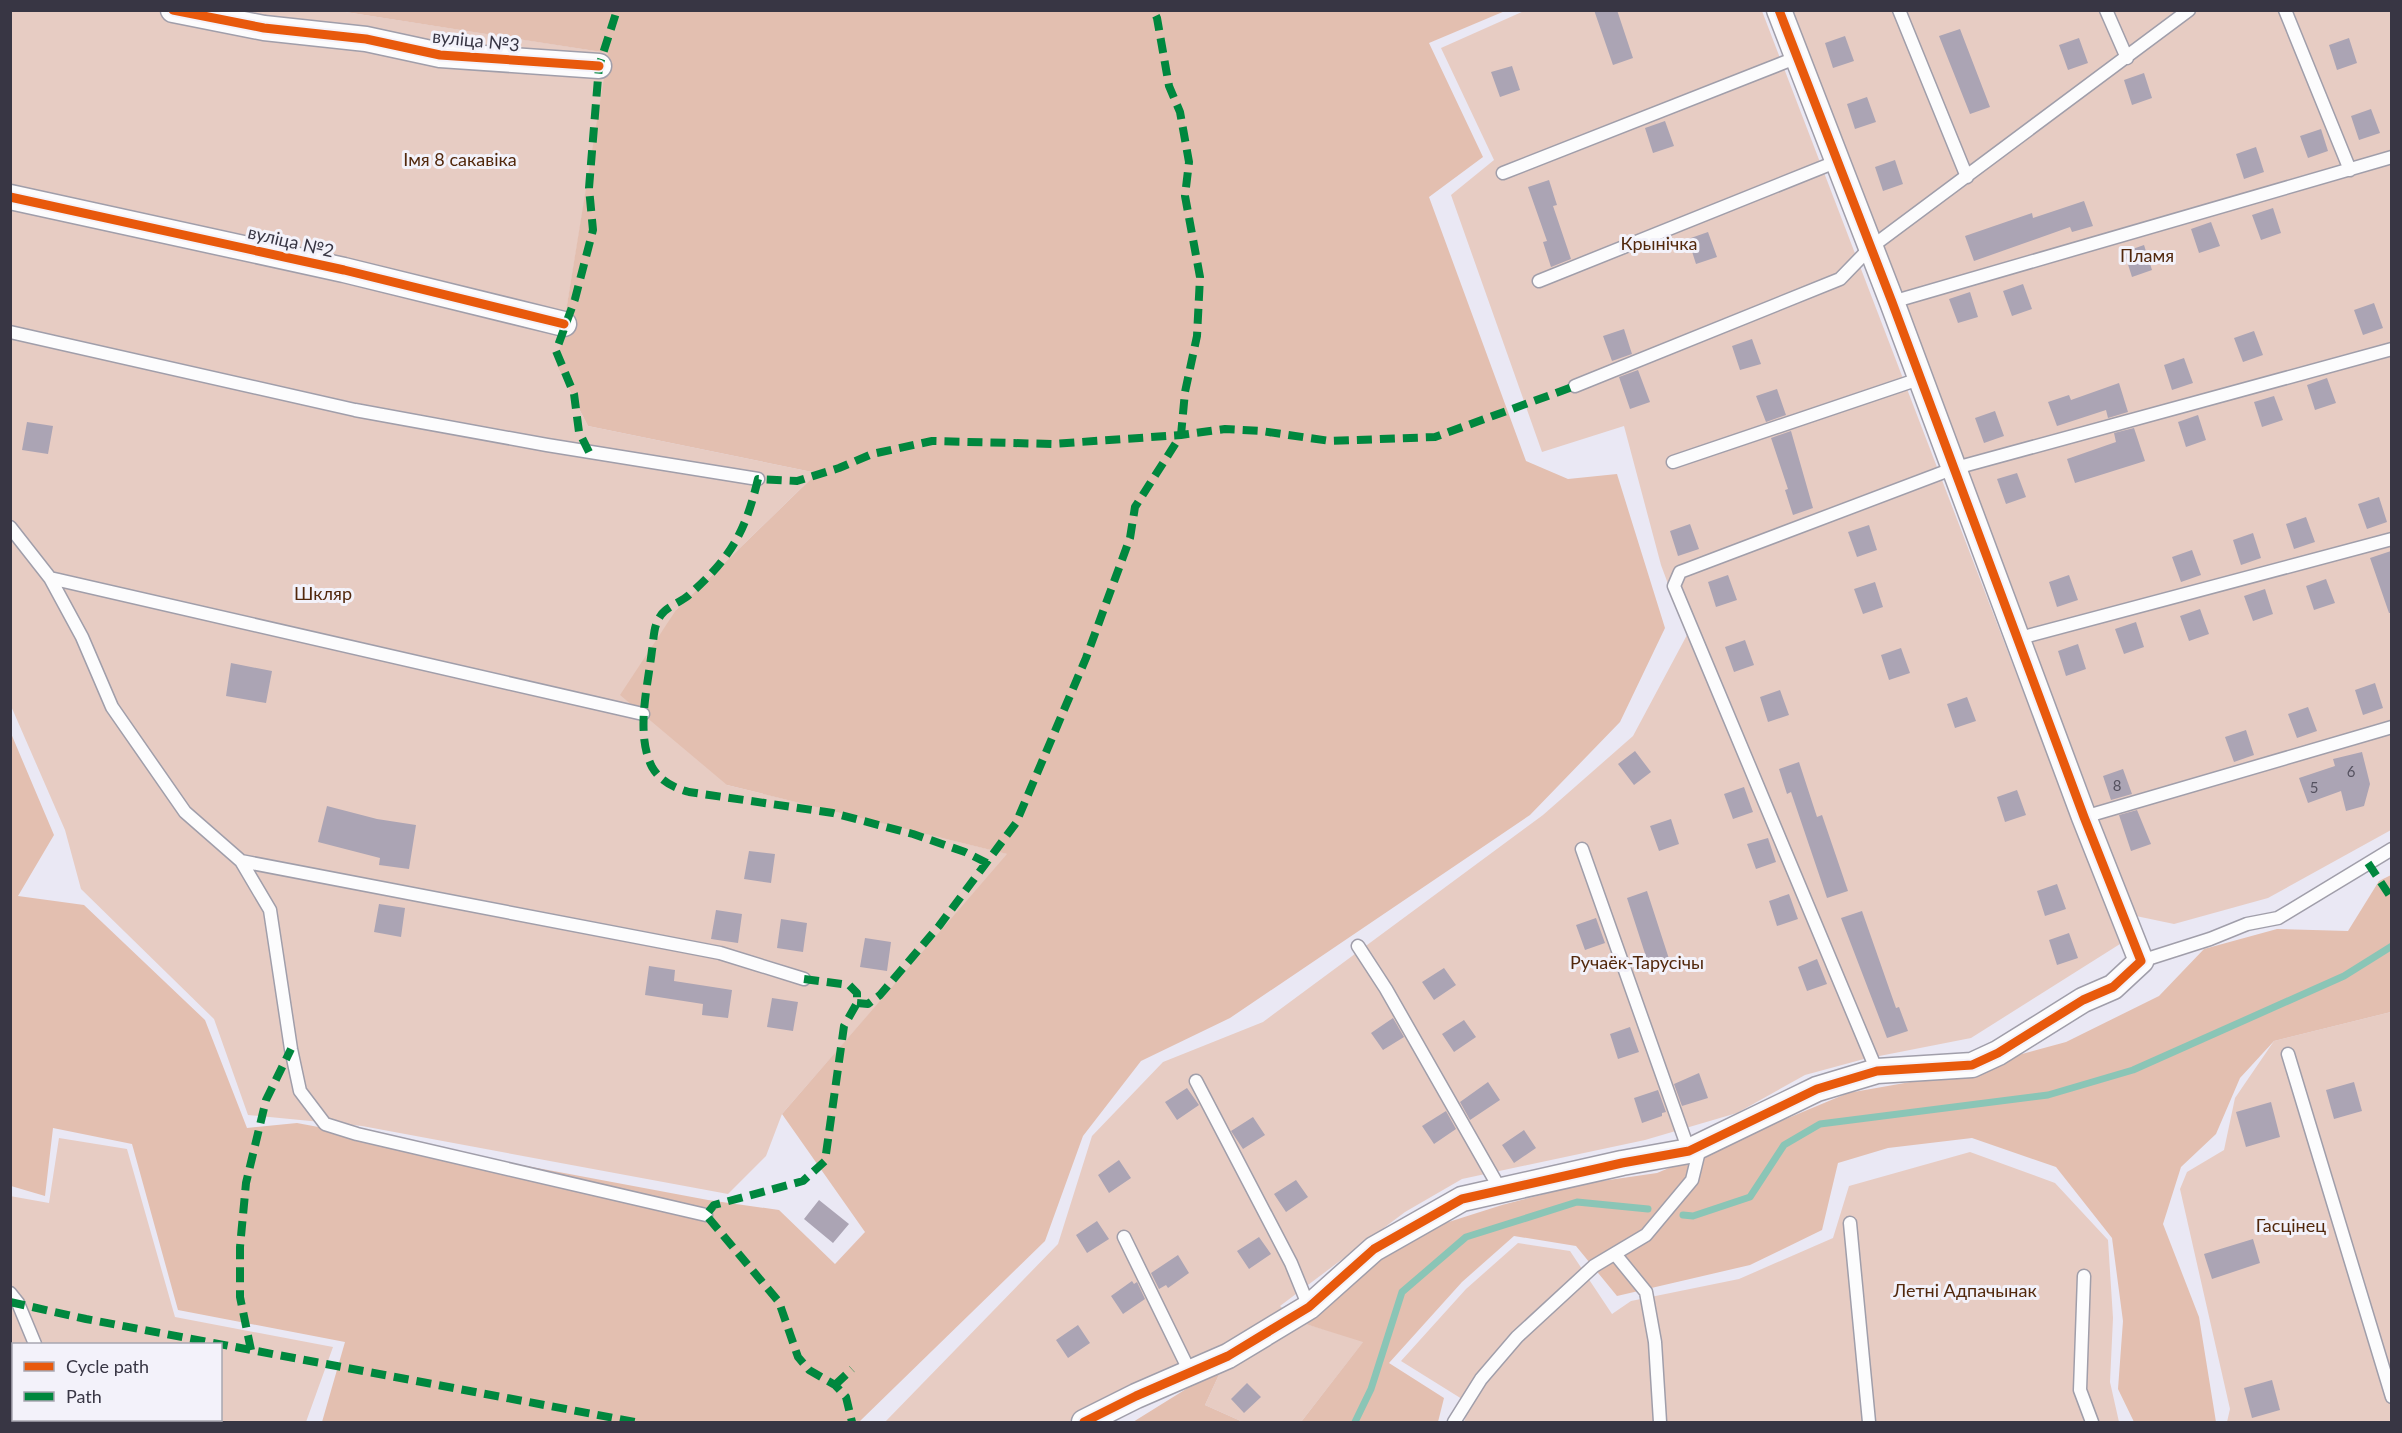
<svg xmlns="http://www.w3.org/2000/svg" width="2402" height="1433" font-family="Lato,sans-serif">
	<style>
		.green { fill: #e7ccc3; fill-rule: evenodd }
		.forest { fill: #e3bfb0 }
		.lines { fill: none; stroke-linecap: round; stroke-linejoin: round }
		.stream { stroke: #8ac5b6; stroke-width: 7 }
		.building { fill: #aba4b4 }
		.lane-casing { stroke: #a09eaa; stroke-width: 15 }
		.street-casing { stroke: #a09eaa; stroke-width: 27 }
		.lane { stroke: #fcfcfd; stroke-width: 12 }
		.street { stroke: #fcfcfd; stroke-width: 24 }
		.quiet { stroke: #00873e; stroke-width: 8; stroke-dasharray: 15 8; stroke-linecap: butt }
		.cycleway-casing { stroke: #f3f2fa; stroke-width: 13 }
		.cycleway { stroke: #e8590c; stroke-width: 9 }
		.labels { text-anchor: middle; dominant-baseline: central; stroke-width: 6; stroke-linejoin: round; paint-order: stroke }
		.number-label { font-size: 15px; fill: #555260 }
		.street-label { font-size: 18px; fill: #383644; stroke: #f3f2fa }
		.park-label { font-size: 18px; fill: #52280c; stroke: #f3f2fa }
	</style>
	<rect width="100%" height="100%" fill="#eae8f4"/>
	<!-- green -->
	<path class="green" d="M10 11H339L609 53 557 366 588 426 817 473 676 610 727 785 1008 854 782 1114 766 1156 728 1194 362 1126 248 1115 214 1019 81 889 65 830 11 706Z
		M1524 11H1762L2120 944 1971 1038 1864 1059 1805 1075 1737 1113 1645 1140 1462 1179 1405 1212 1280 1306 1299 1322 1364 1341 1301 1422H1243L1205 1405 1223 1366 1093 1409 1068 1422H885L1058 1244 1092 1136 1163 1062 1263 1022 1543 815 1633 736 1687 635 1661 565 1624 426 1542 452 1451 195 1494 160 1441 48Z
		M1791 11H2391V830L2268 898 2174 924 2136 916Z
		M2391 1012V1422H2227L2230 1409 2180 1189 2187 1172 2224 1150 2235 1098 2274 1041Z
		M59 1138 127 1149 175 1317 333 1347 306 1422H11L10 1196 49 1203ZM14 1344H220V1420H14Z
		M1970 1152 2055 1183 2108 1240 2113 1318 2110 1382 2119 1422H1464L1470 1404 1401 1361 1466 1289 1518 1243 1570 1251 1612 1314 1631 1301 1739 1279 1833 1238 1849 1186Z"/>
	<!-- forest -->
	<path class="forest" d="M339 11H1505L1429 43 1483 157 1429 197 1526 461 1568 479 1617 474 1665 628 1620 722 1530 815 1230 1018 1141 1061 1083 1136 1045 1241 859 1422H322L345 1342 178 1310 132 1144 53 1128 45 1196 11 1186 10 731 54 835 18 896 84 905 205 1020 247 1128 297 1123 708 1200 779 1210 835 1264 865 1232 782 1114 1007 854 727 785 620 695 676 610 817 473 588 426 557 366 608 53Z
		M2391 875V1012L2274 1041 2240 1078 2216 1134 2181 1167 2163 1224 2199 1317 2216 1422H2134L2118 1389 2123 1321 2112 1238 2056 1167 1972 1138 1888 1148 1838 1163 1822 1230 1750 1265 1617 1296 1576 1246 1514 1236 1462 1282 1389 1363 1444 1398 1438 1422H1301L1363 1342 1299 1322 1385 1253 1436 1226 1502 1205 1588 1183 1657 1173 1848 1093 1933 1078 2066 1042 2159 996 2204 949 2277 929 2348 931 2379 881Z
		M1223 1366 1205 1405 1243 1422H1133Z"/>
	<g class="lines">
		<!-- stream -->
		<path class="stream" d="M1683 1215 1693 1216 1750 1197 1784 1145 1820 1124 2048 1095 2133 1070 2344 976 2392 946
			M1355 1422 1371 1389 1402 1292 1466 1237 1577 1202 1648 1209"/>
	</g>
	<!-- building -->
	<path class="building" d="M1594 10H1617L1633 58 1613 65Z
		M1960 29 1990 107 1970 114 1939 36Z
		M1845 36 1854 61 1833 68 1825 43Z
		M2079 38 2088 63 2068 70 2059 45Z
		M2349 38 2357 63 2337 70 2329 45Z
		M1512 66 1520 90 1500 97 1491 72Z
		M2144 73 2152 98 2132 105 2124 80Z
		M1867 97 1876 122 1855 129 1847 104Z
		M2371 109 2380 133 2359 140 2351 116Z
		M1665 121 1674 146 1653 153 1645 128Z
		M2321 129 2328 151 2308 158 2300 136Z
		M2256 147 2264 172 2244 179 2236 154Z
		M1895 160 1903 184 1883 191 1875 167Z
		M1549 180 1557 205 1553 206 1571 259 1551 267 1543 242 1547 241 1528 187Z
		M2084 201 2093 226 2072 232 2070 227 1974 261 1965 236 2032 213 2033 218Z
		M2273 208 2281 233 2261 240 2252 215Z
		M2211 222 2220 246 2199 253 2191 229Z
		M1708 232 1717 257 1696 264 1688 239Z
		M2144 245 2152 270 2132 277 2124 252Z
		M2023 284 2032 309 2012 316 2003 291Z
		M1970 292 1978 317 1958 323 1949 299Z
		M2374 303 2383 328 2363 335 2354 310Z
		M1624 329 1632 354 1612 361 1603 336Z
		M2254 331 2263 355 2243 362 2234 338Z
		M1752 339 1761 364 1740 370 1732 346Z
		M2184 358 2193 383 2172 390 2164 365Z
		M1638 370 1650 402 1630 409 1619 377Z
		M2327 378 2336 403 2315 410 2307 385Z
		M2119 383 2128 412 2108 418 2106 410 2057 426 2048 402 2069 395 2071 400Z
		M1777 389 1786 415 1766 422 1756 396Z
		M2274 396 2283 420 2262 427 2254 402Z
		M1995 411 2004 436 1984 443 1975 418Z
		M2198 415 2206 440 2186 447 2178 422Z
		M27 422 53 426 48 454 22 450Z
		M2134 428 2145 461 2075 483 2067 459 2116 442 2114 433Z
		M1791 431 1813 508 1793 515 1785 490 1788 489 1771 438Z
		M2017 473 2026 497 2006 504 1997 479Z
		M2379 497 2387 522 2367 529 2358 504Z
		M2306 517 2315 542 2294 549 2286 524Z
		M1690 524 1699 549 1678 556 1670 531Z
		M1869 525 1877 550 1857 557 1848 532Z
		M2253 533 2261 558 2241 565 2233 540Z
		M2192 550 2201 575 2181 582 2172 557Z
		M2391 551V613H2389L2370 558Z
		M1728 575 1737 600 1716 607 1708 582Z
		M2069 575 2078 600 2057 607 2049 582Z
		M2326 579 2335 603 2314 610 2306 586Z
		M1875 582 1883 607 1863 614 1854 589Z
		M2265 589 2273 614 2253 621 2244 596Z
		M2200 609 2209 634 2189 641 2180 616Z
		M2136 622 2144 647 2124 654 2115 629Z
		M1745 640 1754 665 1734 672 1725 647Z
		M2078 644 2086 669 2066 676 2058 651Z
		M1901 648 1910 673 1889 680 1881 655Z
		M231 663 272 671 266 703 226 696Z
		M2375 683 2383 708 2363 715 2355 690Z
		M1780 690 1789 715 1768 722 1760 697Z
		M1967 697 1976 721 1955 728 1947 704Z
		M2308 707 2317 731 2297 738 2288 714Z
		M2246 730 2254 755 2234 762 2225 737Z
		M1635 751 1651 772 1634 785 1618 764Z
		M2362 752 2370 784 2364 806 2346 811 2341 791 2308 803 2299 778 2335 766 2333 759Z
		M1799 762 1817 817 1822 815 1848 891 1827 898 1791 792 1787 794 1779 769Z
		M2123 769 2132 794 2111 800 2103 776Z
		M1744 787 1753 812 1733 819 1724 794Z
		M2017 790 2026 815 2005 822 1997 797Z
		M327 806 377 819 416 825 409 869 379 865 380 858 318 842Z
		M2137 810 2151 844 2131 851 2119 815Z
		M1671 819 1679 844 1659 851 1650 826Z
		M1768 838 1776 862 1756 869 1747 844Z
		M749 851 775 854 771 883 744 879Z
		M2057 884 2066 909 2045 916 2037 891Z
		M1647 891 1671 965 1651 972 1627 898Z
		M1789 894 1798 919 1777 926 1769 901Z
		M379 904 405 908 401 937 374 932Z
		M716 910 742 914 738 943 711 939Z
		M1862 911 1896 1008 1899 1007 1908 1031 1887 1038 1841 918Z
		M1596 918 1605 943 1585 950 1576 925Z
		M781 919 807 923 803 952 777 948Z
		M2069 933 2078 958 2057 965 2049 940Z
		M865 938 891 942 887 971 860 967Z
		M1817 959 1827 984 1807 991 1798 967Z
		M649 966 675 970 674 981 732 990 728 1018 702 1015 703 1004 645 995Z
		M1444 968 1456 985 1434 1000 1422 982Z
		M772 998 798 1002 793 1031 767 1027Z
		M1393 1018 1404 1037 1383 1050 1371 1033Z
		M1464 1020 1476 1037 1454 1052 1442 1034Z
		M1630 1027 1639 1052 1618 1059 1610 1034Z
		M1699 1073 1708 1098 1682 1106 1674 1084Z
		M1488 1082 1500 1100 1470 1120 1460 1102Z
		M2354 1082 2362 1111 2334 1119 2326 1090Z
		M1187 1088 1199 1105 1177 1120 1165 1102Z
		M1658 1090 1666 1112 1662 1113V1116L1642 1123 1634 1098Z
		M2271 1102 2280 1137 2246 1147 2236 1112Z
		M1446 1111 1456 1129 1434 1144 1422 1126Z
		M1253 1117 1265 1135 1243 1149 1231 1131Z
		M1524 1130 1536 1148 1514 1163 1502 1145Z
		M1119 1160 1131 1178 1109 1193 1098 1175Z
		M1296 1180 1308 1197 1286 1212 1274 1194Z
		M819 1200 849 1224 833 1243 804 1219Z
		M1097 1221 1109 1239 1087 1253 1076 1235Z
		M1259 1237 1271 1254 1249 1269 1237 1251Z
		M2253 1239 2260 1263 2212 1279 2204 1254Z
		M1178 1255 1189 1273 1168 1288 1166 1285 1159 1289 1151 1273Z
		M1132 1281 1134 1284 1137 1282 1145 1299 1123 1314 1111 1296Z
		M1078 1325 1090 1343 1068 1358 1056 1340Z
		M2272 1380 2280 1410 2252 1418 2244 1388Z
		M1247 1383 1261 1397 1244 1413 1231 1399Z"/>
	<g class="lines">
		<!-- lane casing -->
		<g class="lane-casing">
			<path id="lane" d="M1899 10 1967 177
				M2106 10 2127 58
				M2285 10 2350 170
				M1503 173 1798 57
				M1539 281 1838 161
				M1892 302 2392 157
				M10 332 355 410 547 445 758 479
				M1575 386 1840 279 1870 248 2189 10
				M1673 462 1919 379
				M10 527 50 578 82 637 112 707 185 812 241 861 270 910 291 1049 300 1091 325 1124 357 1134 706 1215
				M50 578 643 714
				M2016 639 2392 539
				M2084 817 2392 727
				M1582 849 1689 1151
				M241 861 720 953 804 979
				M1358 946 1386 989 1500 1189
				M2141 961 2210 939 2247 924 2278 918 2392 849
				M2288 1054 2392 1397
				M1877 1071 1674 586 1680 572 1952 469 2392 349
				M1196 1081 1291 1263 1309 1307
				M1850 1223 1869 1422
				M1124 1237 1190 1372
				M1615 1254 1646 1292 1655 1342 1660 1422
				M2084 1276 2080 1390 2092 1422
				M10 1293 18 1303 35 1344
				M57 1420 58 1422
				M1454 1422 1481 1379 1517 1337 1594 1266 1646 1235 1692 1180 1700 1147"/>
		</g>
		<!-- street casing -->
		<g class="street-casing">
			<path id="street" d="M173 10 264 28 366 39 440 55 599 66
				M10 197 344 270 564 324
				M1084 1422 1136 1396 1228 1356 1309 1307 1374 1249 1462 1199 1622 1163 1689 1151 1817 1089 1877 1071 1972 1065 1998 1053 2083 1000 2113 987 2141 961 2084 817 1892 302 1779 10"/>
		</g>
		<!-- lane -->
		<use href="#lane" class="lane"/>
		<!-- street -->
		<use href="#street" class="street"/>
		<!-- quiet -->
		<path class="quiet" d="M589 452 579 432 574 394 556 351 575 299 593 230 589 188 599 66 617 10
			M987 863 965 852 913 834 833 813 689 792C674 788 660 781 652 767 635 733 648 686 652 650 654 638 653 626 661 615 667 606 682 602 690 594 731 557 745 533 758 479L797 481 839 468 872 454 932 441 1052 444 1181 435 1225 429 1261 431 1330 441 1435 437 1575 386
			M2368 863 2392 899
			M804 979 849 985 857 993V1003L844 1026 825 1161 803 1181 714 1205 706 1215 779 1302 798 1357 809 1370 835 1385 846 1397 852 1422
			M857 1003 868 1004 880 995 939 926 1016 823 1086 658 1130 538 1135 507 1181 435 1185 392 1197 336 1200 277 1185 196 1189 162 1180 112 1169 86 1157 18 1153 10
			M10 1302 86 1319 635 1422
			M251 1350 240 1297V1247L246 1183 266 1100 291 1049
			M835 1385 852 1369"/>
		<!-- cycleway casing -->
		<g class="cycleway-casing">
			<path id="cycleway" d="M173 10 264 28 366 39 440 55 599 66
				M10 197 344 270 564 324
				M1084 1422 1136 1396 1228 1356 1309 1307 1374 1249 1462 1199 1622 1163 1689 1151 1817 1089 1877 1071 1972 1065 1998 1053 2083 1000 2113 987 2141 961 2084 817 1892 302 1779 10"/>
		</g>
		<!-- cycleway -->
		<use href="#cycleway" class="cycleway"/>
	</g>
	<g class="labels">
		<!-- number labels -->
		<g class="number-label">
			<text x="2351" y="771">6</text>
			<text x="2117" y="785">8</text>
			<text x="2314" y="787">5</text>
		</g>
		<!-- street labels -->
		<g class="street-label">
			<text transform="translate(476 40) rotate(6)">вуліца №3</text>
			<text transform="translate(291 241) rotate(13)">вуліца №2</text>
		</g>
		<!-- park labels -->
		<g class="park-label">
			<text x="460" y="159">Імя 8 сакавіка</text>
			<text x="1659" y="243">Крынічка</text>
			<text x="2147" y="255">Пламя</text>
			<text x="323" y="593">Шкляр</text>
			<text x="1637" y="962">Ручаёк-Тарусічы</text>
			<text x="2291" y="1225">Гасцінец</text>
			<text x="1965" y="1290">Летні Адпачынак</text>
		</g>
	</g>
	<!-- border -->
	<rect width="2402" height="1433" fill="none" stroke="#383644" stroke-width="24"/>
	<!-- legend -->
	<rect x="12" y="1343" width="210" height="78" fill="#f3f2fa" stroke="#a8a7b1" stroke-width="1.5"/>
	<rect x="24" y="1362" width="30" height="9" fill="#e8590c" stroke="#a8a7b1" stroke-width="1.5"/>
	<text x="66" y="1373" font-size="18" fill="#383644">Cycle path</text>
	<rect x="24" y="1392" width="30" height="9" fill="#00873e" stroke="#a8a7b1" stroke-width="1.5"/>
	<text x="66" y="1403" font-size="18" fill="#383644">Path</text>
</svg>
